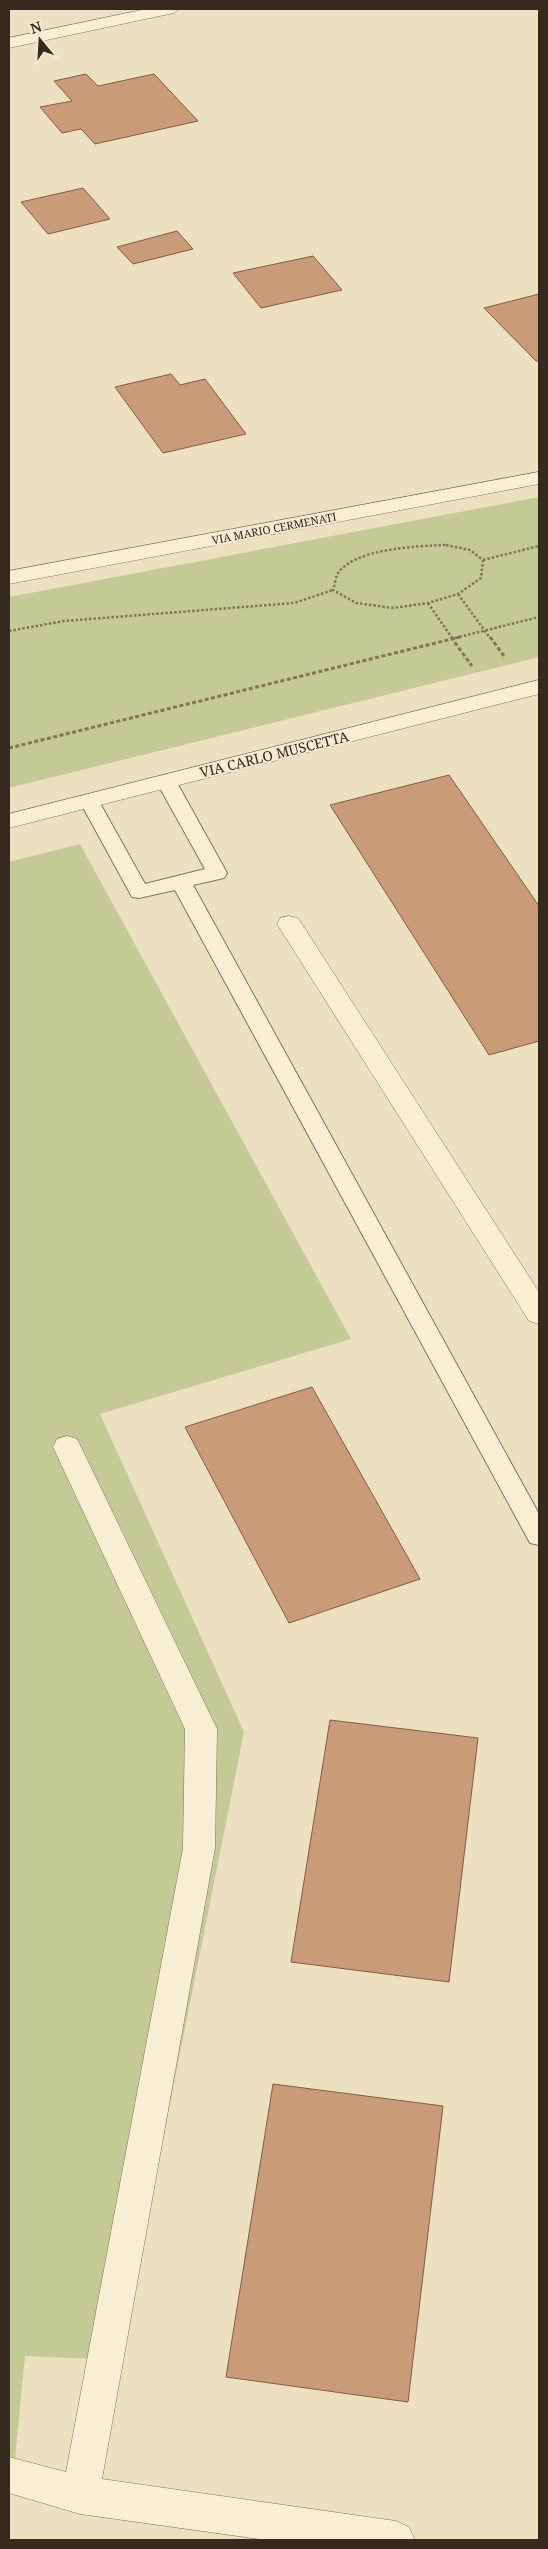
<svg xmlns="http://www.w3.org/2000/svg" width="548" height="2549" font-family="'Noto Serif',serif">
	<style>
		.green { fill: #c3ca96 }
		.building { fill: #c99b78; stroke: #845c40 }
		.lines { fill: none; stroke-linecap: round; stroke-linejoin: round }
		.service-casing { stroke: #857259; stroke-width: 2 }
		.minor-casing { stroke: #857259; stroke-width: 1 }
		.path-far1 { stroke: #857259; stroke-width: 2.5; stroke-dasharray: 2.5 2; stroke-linecap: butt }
		.path { stroke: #857259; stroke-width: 3; stroke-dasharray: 4 2.5; stroke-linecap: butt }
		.service { fill: #f8eed4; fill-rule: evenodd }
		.minor { fill: #f8eed4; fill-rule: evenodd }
		.labels { text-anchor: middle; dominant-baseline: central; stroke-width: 4; stroke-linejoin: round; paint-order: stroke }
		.far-street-label { font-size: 11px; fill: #36291d; stroke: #f4ead1 }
		.street-label { font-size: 14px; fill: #36291d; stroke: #f4ead1 }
	</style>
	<rect width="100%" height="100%" fill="#ece0c1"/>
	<!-- green -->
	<path class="green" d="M539 497V657L9 788V597Z
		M80 844 351 1339 100 1414 244 1732 119 2360 25 2356 14 2469 9 2468V862Z"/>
	<!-- building -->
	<path class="building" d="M86 74 98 86 154 74 198 121 95 144 81 129 62 133 40 107 72 101 54 81Z
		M83 188 110 219 48 234 21 202Z
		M177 231 193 249 133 264 117 247Z
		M313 256 342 290 261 308 233 273Z
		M539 294V361H536L484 308Z
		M171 374 180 385 205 379 246 434 163 453 115 387Z
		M449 775 539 906V1041L489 1055 330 805Z
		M312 1387 420 1579 289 1623 185 1427Z
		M330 1720 478 1738 449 1982 291 1962Z
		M273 2084 443 2106 408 2402 226 2377Z"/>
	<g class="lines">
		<!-- service casing -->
		<g class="service-casing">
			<path id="service" d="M166 775 173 777 176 781 227 873 224 878 193 885 539 1514V1545L530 1543 175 890 139 898 132 897 79 800 82 796H96L145 884 205 869 156 781 159 777Z"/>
		</g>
		<!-- minor casing -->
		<g class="minor-casing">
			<path id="minor" d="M146 9H178L175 13 169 14 9 48V38Z
				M539 472V484L9 584V571Z
				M539 680V694L9 828V814Z
				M289 916 298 918 539 1292V1324L529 1321 277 924 280 918Z
				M67 1436 77 1439 81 1447 217 1729 215 1848 102 2479 396 2521 409 2527 415 2540H266L80 2514 9 2493V2457L66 2472 183 1848 185 1729 53 1447 57 1439Z"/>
		</g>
		<!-- path-far1 -->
		<path class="path-far1" d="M446 545 470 550 483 560 481 578 458 594 428 603 393 608 356 603 333 590C335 585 335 580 337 575 352 548 419 546 446 545Z
			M483 560 539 546
			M458 594 490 638
			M428 603 452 638
			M9 631 64 621 294 603 333 590
			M455 638 539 617"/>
		<!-- path -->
		<path class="path" d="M451 637 472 666
			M490 637 504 656
			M9 748 460 637"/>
		<!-- service -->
		<use href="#service" class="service"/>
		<!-- minor -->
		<use href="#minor" class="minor"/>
	</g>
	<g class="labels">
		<!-- far-street labels -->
		<g class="far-street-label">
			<text transform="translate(274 528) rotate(-11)">VIA MARIO CERMENATI</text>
		</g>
		<!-- street labels -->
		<g class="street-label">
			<text transform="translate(274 754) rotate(-14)">VIA CARLO MUSCETTA</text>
		</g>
	</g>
	<!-- border -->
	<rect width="548" height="2549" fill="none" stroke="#36291d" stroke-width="20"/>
	<!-- north arrow -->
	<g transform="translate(40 40) rotate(342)" stroke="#f4ead1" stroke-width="4" paint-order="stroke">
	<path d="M0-4L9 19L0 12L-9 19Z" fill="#36291d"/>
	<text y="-8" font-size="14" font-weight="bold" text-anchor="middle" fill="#36291d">N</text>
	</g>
</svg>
